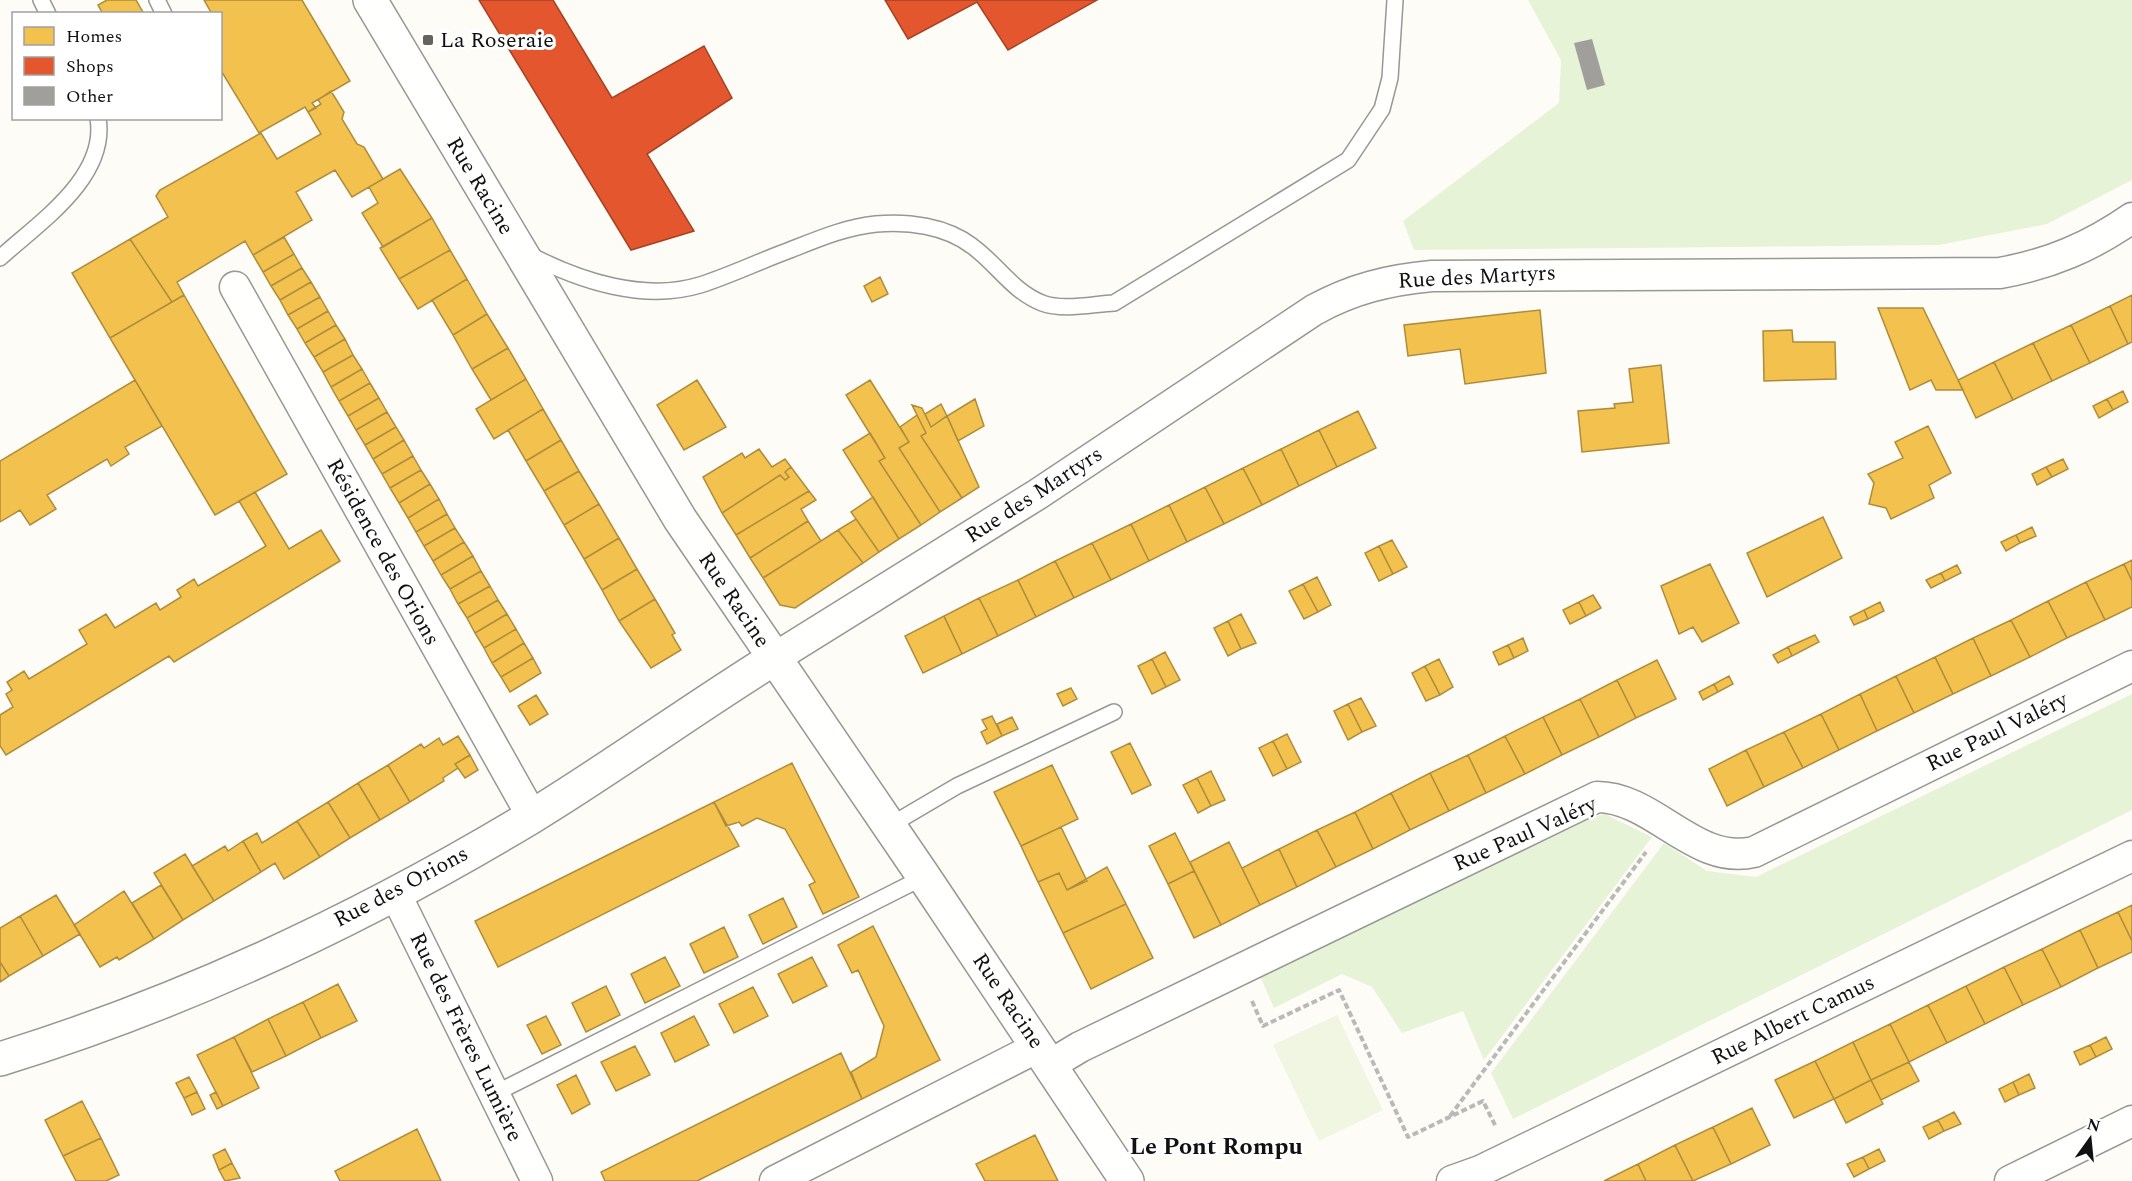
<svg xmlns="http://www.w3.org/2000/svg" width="2132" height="1181" font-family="Spectral,serif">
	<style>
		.green { fill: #e7f3d7 }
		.pitch { fill: #f0f6e1 }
		.homes { fill: #f2c14e; stroke: #ae8c3c; stroke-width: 1.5 }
		.shops { fill: #e4572e; stroke: #a54225; stroke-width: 1.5 }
		.building { fill: #a19f9c }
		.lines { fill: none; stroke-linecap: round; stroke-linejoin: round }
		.service-casing { stroke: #979795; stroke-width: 18 }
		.minor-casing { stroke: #979795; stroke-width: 33 }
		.tertiary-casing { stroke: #979795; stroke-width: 36 }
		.path { stroke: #b9b9b8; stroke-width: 4; stroke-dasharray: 6 3; stroke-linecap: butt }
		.service { stroke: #fffffe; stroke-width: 15 }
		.minor { stroke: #fffffe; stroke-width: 30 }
		.tertiary { stroke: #fffffe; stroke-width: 33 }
		.poi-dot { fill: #646362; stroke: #fff; stroke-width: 2 }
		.labels { text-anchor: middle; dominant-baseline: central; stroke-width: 6; stroke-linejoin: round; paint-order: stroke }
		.poi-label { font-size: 22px; fill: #111; stroke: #fff; text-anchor: start }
		.street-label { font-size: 22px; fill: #111; stroke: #fff }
		.neighbourhood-label { font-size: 24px; font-weight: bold; fill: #111; stroke: #fff }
	</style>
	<rect width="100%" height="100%" fill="#fdfcf7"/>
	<!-- green -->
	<path class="green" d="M1528 0H2132V180L2047 224 1939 245 1414 250 1403 221 1559 103 1561 60Z
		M2132 694V810L1513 1119 1491 1073 1664 843 1707 871 1756 877Z
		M1605 814 1652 837 1484 1060 1463 1011 1402 1033 1372 987 1342 974 1274 1008 1260 976 1585 819Z"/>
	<!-- pitch -->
	<path class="pitch" d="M1337 1015 1383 1110 1319 1141 1273 1045Z"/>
	<!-- homes -->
	<path class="homes" d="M107 0H136L144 14H103L98 5Z
		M204 0H302L350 81 312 103 316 108 308 112 305 107 259 133 220 69V14H212Z
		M331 91 344 112 342 119 357 144 364 147 383 179 352 197 335 170 296 192 312 220 253 255 245 241 177 282 184 295 172 302 130 239 168 217 156 196 160 190 261 133 277 159 321 134 308 112 321 104 318 100Z
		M400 169 432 218 383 247 362 213 378 203 369 187Z
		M432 218 450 250 399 279 380 248Z
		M284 237 294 254 263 272 253 255Z
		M130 239 172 302 110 338 72 273Z
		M450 250 467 279 418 309 399 279Z
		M294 254 302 268 271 286 263 272Z
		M302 268 311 282 280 300 271 286Z
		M880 277 888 294 872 302 864 286Z
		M467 279 487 314 453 335 432 300Z
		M311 282 320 297 288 315 280 300Z
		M184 295 287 474 215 515 110 338Z
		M2132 295V342L2128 344 2110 306Z
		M320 297 328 311 297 329 288 315Z
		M2110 306 2128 344 2090 363 2071 325Z
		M1878 308H1923L1963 390H1936L1931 380 1910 390Z
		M1540 310 1546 373 1465 384 1460 349 1408 356 1404 325Z
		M328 311 336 325 305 343 297 329Z
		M487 314 508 348 472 369 453 335Z
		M336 325 345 339 314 357 305 343Z
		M2071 325 2090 363 2052 381 2033 343Z
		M1792 330 1793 342H1835L1836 379 1764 381 1763 331Z
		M345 339 353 355 323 372 314 357Z
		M2033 343 2052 381 2013 400 1994 362Z
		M508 348 526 379 491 400 472 369Z
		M353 355 362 369 331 387 323 372Z
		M1994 362 2013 400 1976 418 1958 380Z
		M1661 365 1669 443 1582 452 1578 411 1615 408 1614 404 1633 402 1629 369Z
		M362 369 370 383 339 401 331 387Z
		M526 379 543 409 494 439 476 409Z
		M135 380 162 426 125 447 129 454 111 466 107 459 47 495 56 509 30 525 20 510 0 522V461Z
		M697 380 726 427 684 450 657 405Z
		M870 380 909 442 899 448 940 512 921 525 879 461 885 458 846 395Z
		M370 383 379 398 348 416 339 401Z
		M2123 391 2128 402 2113 410 2107 399Z
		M379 398 387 412 356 430 348 416Z
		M975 399 984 426 958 441 947 416Z
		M2107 399 2113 410 2099 418 2093 406Z
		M941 404 947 416 931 427 925 414Z
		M912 405 922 408 931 427 947 416 979 487 962 498 921 436 926 433Z
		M543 409 561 440 526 461 508 430Z
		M1358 411 1376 448 1337 467 1319 430Z
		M387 412 396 427 365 445 356 430Z
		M917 415 926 433 921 436 962 498 940 512 899 448 909 442 900 427Z
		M1928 426 1951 473 1929 485 1934 498 1891 519 1886 508 1869 504 1874 483 1868 474 1903 458 1895 442Z
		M396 427 404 440 373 459 365 445Z
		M1319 430 1337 467 1299 486 1281 449Z
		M870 433 885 458 879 461 921 525 899 539 843 450Z
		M404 440 413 456 382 474 373 459Z
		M561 440 579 471 544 491 526 461Z
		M759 449 772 467 785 459 791 467 785 472 789 477 785 480 780 475 722 513 703 477 742 453 745 458Z
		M1281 449 1299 486 1262 505 1243 468Z
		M413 456 421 470 390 488 382 474Z
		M2063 459 2068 469 2052 477 2046 467Z
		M791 467 809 491 736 535 722 513 780 475 785 480 789 477 785 472Z
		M2046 467 2052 477 2037 485 2032 474Z
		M1243 468 1262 505 1224 524 1205 487Z
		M421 470 430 484 399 503 390 488Z
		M579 471 599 504 564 525 544 491Z
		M430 484 439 499 408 518 399 503Z
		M1205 487 1224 524 1187 542 1169 505Z
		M809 491 816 500 801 509 808 521 750 558 736 535Z
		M255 492 289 549 321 530 340 561 174 662 169 656 6 755 0 746V715L13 707 6 694 12 690 7 682 24 671 29 679 87 644 79 630 106 614 115 628 156 603 160 610 181 597 177 590 194 579 198 586 266 546 239 501Z
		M873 497 899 539 879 552 851 512Z
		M439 499 447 514 416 532 408 518Z
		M599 504 619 538 584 559 564 525Z
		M1169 505 1187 542 1149 561 1131 524Z
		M447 514 455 528 424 546 416 532Z
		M1823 517 1842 558 1767 597 1747 553Z
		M856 519 879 552 863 563 838 530Z
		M808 521 821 541 763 578 750 558Z
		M1131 524 1149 561 1111 580 1092 543Z
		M2032 527 2036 536 2020 543 2016 535Z
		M455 528 464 542 433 561 424 546Z
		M838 530 863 563 795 608 780 605 763 578Z
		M2016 535 2020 543 2006 551 2001 542Z
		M619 538 637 569 602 590 584 559Z
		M1392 540 1407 567 1393 574 1379 546Z
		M464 542 473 556 441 575 433 561Z
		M1092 543 1111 580 1074 598 1055 561Z
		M1379 546 1393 574 1379 581 1365 553Z
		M473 556 481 571 450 589 441 575Z
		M2132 560V581L2124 564Z
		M1055 561 1074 598 1036 617 1018 580Z
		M1710 564 1739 623 1702 642 1693 627 1679 634 1661 586Z
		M2124 564 2132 581V607L2105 620 2086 582Z
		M1957 565 1961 573 1945 581 1941 573Z
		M637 569 655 599 619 621 602 590Z
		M481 571 490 586 458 604 450 589Z
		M1941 573 1945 581 1931 588 1926 580Z
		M1317 577 1331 605 1318 612 1303 584Z
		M1018 580 1036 617 998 636 979 598Z
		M2086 582 2105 620 2067 638 2048 601Z
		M1303 584 1318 612 1304 619 1289 591Z
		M490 586 498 600 467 618 458 604Z
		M1593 595 1601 608 1586 616 1579 602Z
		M979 598 998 636 962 654 944 616Z
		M655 599 675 633 672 635 681 650 651 668 619 621Z
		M498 600 507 614 475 633 467 618Z
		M2048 601 2067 638 2030 657 2011 620Z
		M1579 602 1586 616 1570 624 1563 610Z
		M1880 602 1884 611 1868 619 1864 610Z
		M1864 610 1868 619 1854 625 1850 617Z
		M507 614 516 629 484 648 475 633Z
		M1241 614 1256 643 1241 649 1228 621Z
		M944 616 962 654 923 673 905 636Z
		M2011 620 2030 657 1991 676 1973 638Z
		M1228 621 1241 649 1228 656 1214 628Z
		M516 629 524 643 492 663 484 648Z
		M1815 635 1819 642 1792 656 1788 647Z
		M1523 638 1528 651 1514 658 1508 645Z
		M1973 638 1991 676 1953 694 1935 657Z
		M524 643 533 658 501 677 492 663Z
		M1508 645 1514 658 1499 665 1493 652Z
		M1788 647 1792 656 1778 663 1773 655Z
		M1165 652 1180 680 1166 687 1152 659Z
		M1935 657 1953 694 1914 713 1896 676Z
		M533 658 541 673 510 692 501 677Z
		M1152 659 1166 687 1152 694 1138 666Z
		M1439 659 1453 687 1440 695 1425 666Z
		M1657 660 1676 699 1636 718 1617 680Z
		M1425 666 1440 695 1426 701 1412 673Z
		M1729 676 1733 684 1718 692 1714 684Z
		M1896 676 1914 713 1877 731 1860 694Z
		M1617 680 1636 718 1599 737 1580 699Z
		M1714 684 1718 692 1703 700 1699 692Z
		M1071 688 1077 699 1063 706 1057 694Z
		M1860 694 1877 731 1839 750 1821 714Z
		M536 695 548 714 530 725 518 706Z
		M1361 698 1376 726 1362 732 1348 704Z
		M1580 699 1599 737 1562 755 1543 717Z
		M1348 704 1362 732 1348 740 1334 711Z
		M1821 714 1839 750 1803 768 1784 732Z
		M992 716 1002 736 987 744 981 732 987 729 982 720Z
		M1012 717 1018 729 1002 736 997 724Z
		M1543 717 1562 755 1525 774 1505 736Z
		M1784 732 1803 768 1764 787 1746 750Z
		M1287 734 1301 762 1287 769 1273 741Z
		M458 736 470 755 455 764 458 768 443 778 444 781 410 802 388 765 421 744 424 748 439 738 443 745Z
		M1505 736 1525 774 1486 793 1468 755Z
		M1273 741 1287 769 1273 776 1259 748Z
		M1130 743 1151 785 1132 794 1111 752Z
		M1746 750 1764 787 1727 806 1709 769Z
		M470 755 478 770 465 778 455 764Z
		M1468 755 1486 793 1449 811 1430 773Z
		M792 763 859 897 823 914 809 885 815 882 785 829 757 818 742 826 739 822 726 826 714 802Z
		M388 765 410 802 380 820 358 783Z
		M1052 765 1078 819 1021 846 994 792Z
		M1211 771 1225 800 1211 806 1197 778Z
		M1430 773 1449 811 1410 830 1391 793Z
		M1197 778 1211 806 1198 813 1183 785Z
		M358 783 380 820 350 838 328 802Z
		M1391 793 1410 830 1373 849 1355 812Z
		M328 802 350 838 320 857 297 821Z
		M714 802 739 846 498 967 475 921Z
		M1355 812 1373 849 1336 867 1317 830Z
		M297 821 320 857 284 879 275 863 261 872 243 841 257 833 262 843Z
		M1061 827 1087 881 1067 890 1059 873 1038 882 1021 846Z
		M1317 830 1336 867 1297 887 1279 849Z
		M1175 833 1194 871 1168 884 1149 846Z
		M243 841 261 872 214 901 192 866 225 846 228 851Z
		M1229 842 1260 905 1221 925 1190 862Z
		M1279 849 1297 887 1260 905 1242 868Z
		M185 854 214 901 183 920 154 873Z
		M1107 867 1126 904 1063 933 1038 882 1059 873 1067 890Z
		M1194 871 1221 925 1194 938 1168 884Z
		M161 885 183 920 154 939 132 903Z
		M124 891 154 939 119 960 117 957 100 967 74 925Z
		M56 895 80 934 43 956 20 916Z
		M783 898 797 927 763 944 749 915Z
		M1126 904 1153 958 1091 989 1063 933Z
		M2132 905V941L2118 912Z
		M2118 912 2132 941V952L2098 968 2080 930Z
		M20 916 43 956 9 976 0 962V928Z
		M873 926 940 1060 862 1099 851 1072 876 1057 884 1026 858 970 852 973 838 945Z
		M724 927 738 957 704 973 690 944Z
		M2080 930 2098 968 2061 987 2042 949Z
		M2042 949 2061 987 2023 1005 2004 967Z
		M665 957 680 986 645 1003 631 974Z
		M812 957 827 986 793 1003 778 974Z
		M0 962 9 976 0 982Z
		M2004 967 2023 1005 1985 1024 1966 986Z
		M338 984 357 1021 321 1038 303 1002Z
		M606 986 620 1015 586 1032 572 1003Z
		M1966 986 1985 1024 1947 1043 1928 1005Z
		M753 987 768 1016 734 1033 719 1004Z
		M303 1002 321 1038 286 1056 268 1019Z
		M1928 1005 1947 1043 1909 1062 1890 1024Z
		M546 1016 561 1045 542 1054 527 1025Z
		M694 1016 709 1045 675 1062 661 1033Z
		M268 1019 286 1056 252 1072 234 1037Z
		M1890 1024 1909 1062 1871 1080 1853 1042Z
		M234 1037 259 1088 223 1106 197 1055Z
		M2106 1037 2112 1049 2096 1057 2090 1045Z
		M1853 1042 1871 1080 1834 1099 1815 1061Z
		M2090 1045 2096 1057 2080 1065 2074 1052Z
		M635 1046 650 1075 616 1091 601 1062Z
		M841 1053 862 1099 697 1181H605L601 1172Z
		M1815 1061 1834 1099 1794 1118 1775 1080Z
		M1909 1062 1919 1081 1881 1100 1871 1080Z
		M2029 1074 2035 1088 2019 1095 2013 1082Z
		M576 1075 590 1104 572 1114 557 1085Z
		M189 1077 197 1092 184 1098 176 1083Z
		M1871 1080 1883 1104 1846 1123 1834 1099Z
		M2013 1082 2019 1095 2005 1102 1999 1089Z
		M197 1092 205 1109 192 1115 184 1098Z
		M216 1092 223 1106 217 1109 210 1095Z
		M82 1101 101 1138 63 1156 45 1120Z
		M1752 1108 1770 1145 1731 1164 1713 1127Z
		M1954 1112 1961 1124 1944 1131 1938 1120Z
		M1938 1120 1944 1131 1929 1139 1923 1127Z
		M1713 1127 1731 1164 1693 1181 1675 1145Z
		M417 1129 441 1181H340L335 1171Z
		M1035 1135 1058 1181H985L976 1164Z
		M101 1138 119 1175 106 1181H76L63 1156Z
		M1675 1145 1693 1181H1646L1638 1164Z
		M225 1149 232 1163 219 1170 213 1155Z
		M1879 1149 1885 1161 1869 1169 1863 1157Z
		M1863 1157 1869 1169 1854 1177 1847 1164Z
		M232 1163 240 1178 225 1181 219 1170Z
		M1638 1164 1646 1181H1604Z"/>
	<!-- shops -->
	<path class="shops" d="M479 0H553L612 98 704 46 732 98 647 154 694 231 631 250Z
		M885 0H1097L1008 50 977 2 908 39Z"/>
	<!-- building -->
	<path class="building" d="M1592 39 1605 85 1587 90 1574 43Z"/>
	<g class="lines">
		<!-- service casing -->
		<g class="service-casing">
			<path id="service" d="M41 0 48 14
				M157 0 164 14
				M530 255C580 281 644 302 700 285 731 275 760 261 790 250 818 239 846 227 876 224 908 221 946 226 972 246 997 264 1012 291 1042 303 1063 311 1093 304 1114 303L1348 160 1382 109 1390 78 1395 0
				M0 258C38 223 108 178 98 118
				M889 826 957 786 1114 712
				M494 1094 924 877"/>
		</g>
		<!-- minor casing -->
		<g class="minor-casing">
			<path id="minor" d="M235 287 532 816
				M773 659 1038 494 1314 310C1352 289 1388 280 1432 276L2000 273C2050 264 2090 247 2132 218
				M395 893 537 1181
				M1050 1065 1080 1047 1597 797C1654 797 1695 866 1754 852L2132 666
				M775 1181 1038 1047
				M1452 1181 1480 1171 2132 856
				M2010 1181 2132 1121"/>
		</g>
		<!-- tertiary casing -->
		<g class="tertiary-casing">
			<path id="tertiary" d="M370 0 680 519 924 877 1127 1181
				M0 1059C185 1002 365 917 531 817 613 767 691 710 773 659"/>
		</g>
		<!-- path -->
		<path class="path" d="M1252 1001 1263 1026 1339 990 1408 1137 1483 1101 1496 1127
			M1450 1116 1646 852"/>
		<!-- service -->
		<use href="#service" class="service"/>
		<!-- minor -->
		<use href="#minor" class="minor"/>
		<!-- tertiary -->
		<use href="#tertiary" class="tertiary"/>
	</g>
	<!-- markers -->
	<rect class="poi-dot" x="422" y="34" width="12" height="12" rx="3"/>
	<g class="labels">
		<!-- poi labels -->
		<g class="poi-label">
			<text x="440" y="40">La Roseraie</text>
		</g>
		<!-- street labels -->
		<g class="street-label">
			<text transform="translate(480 186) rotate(59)">Rue Racine</text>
			<text transform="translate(1477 277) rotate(-3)">Rue des Martyrs</text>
			<text transform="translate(1034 495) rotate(-33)">Rue des Martyrs</text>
			<text transform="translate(383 552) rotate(61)">Résidence des Orions</text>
			<text transform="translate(734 600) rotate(56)">Rue Racine</text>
			<text transform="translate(1997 732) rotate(-26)">Rue Paul Valéry</text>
			<text transform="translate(1525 834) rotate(-24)">Rue Paul Valéry</text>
			<text transform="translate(401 887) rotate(-28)">Rue des Orions</text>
			<text transform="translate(1008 1001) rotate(56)">Rue Racine</text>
			<text transform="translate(1793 1020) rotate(-26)">Rue Albert Camus</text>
			<text transform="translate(466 1037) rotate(64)">Rue des Frères Lumière</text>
		</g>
		<!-- neighbourhood labels -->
		<g class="neighbourhood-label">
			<text x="1216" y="1147">Le Pont Rompu</text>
		</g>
	</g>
	<!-- legend -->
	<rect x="12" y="12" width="210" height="108" fill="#ffffff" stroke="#a0a0a0" stroke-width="1.5"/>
	<rect x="24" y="27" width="30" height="18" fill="#f2c14e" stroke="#a0a0a0" stroke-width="1.5"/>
	<text x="66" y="42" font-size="18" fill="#111111">Homes</text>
	<rect x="24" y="57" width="30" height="18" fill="#e4572e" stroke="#a0a0a0" stroke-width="1.5"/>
	<text x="66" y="72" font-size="18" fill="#111111">Shops</text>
	<rect x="24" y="87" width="30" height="18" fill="#a19f9c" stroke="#a0a0a0" stroke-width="1.5"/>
	<text x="66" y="102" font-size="18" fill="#111111">Other</text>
	<!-- north arrow -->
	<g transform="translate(2090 1139) rotate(15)" stroke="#ffffff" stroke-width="4.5" paint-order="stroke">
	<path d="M0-4.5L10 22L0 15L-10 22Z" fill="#111111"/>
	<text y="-9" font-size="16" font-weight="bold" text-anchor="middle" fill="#111111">N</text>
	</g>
</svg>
